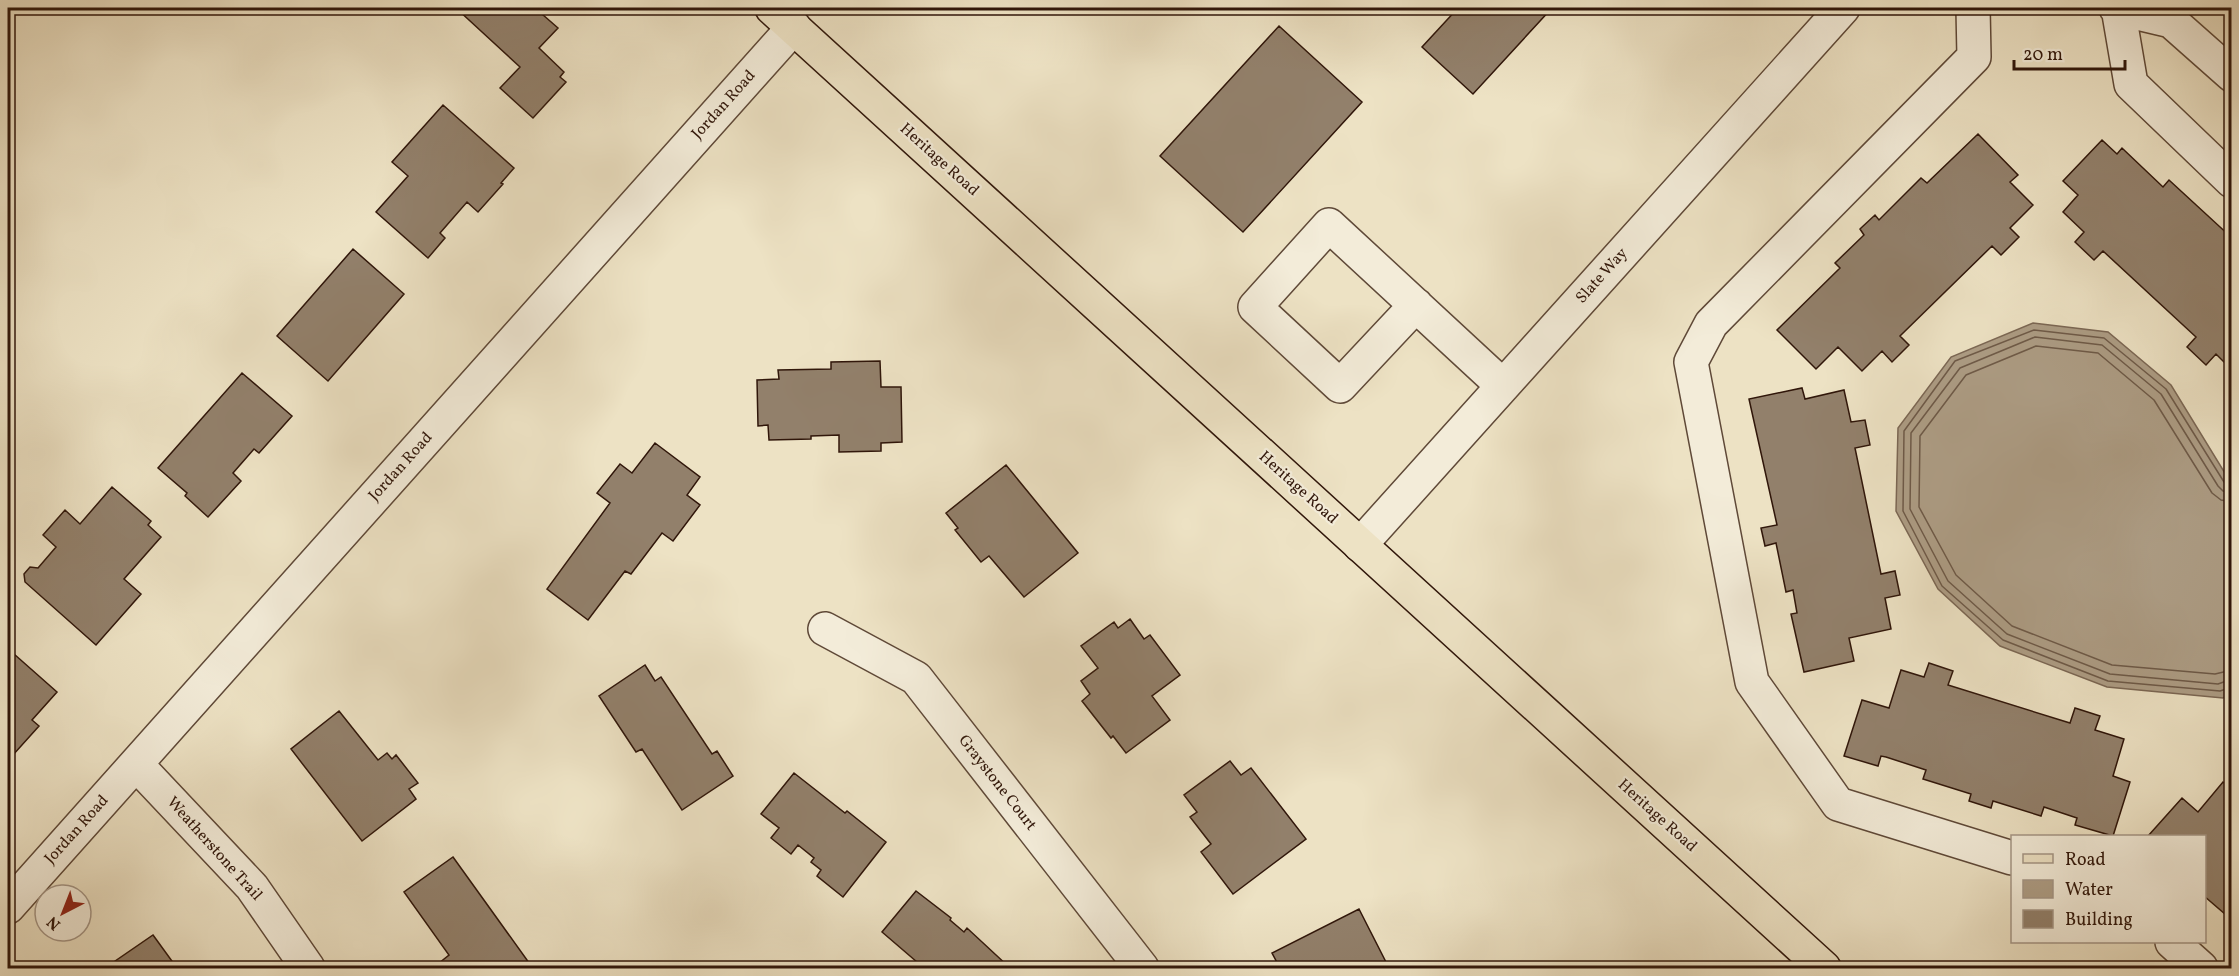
<svg xmlns="http://www.w3.org/2000/svg" width="2239" height="976" font-family="Vollkorn,serif">
	<style>
		.water { fill: #ad9d85; stroke: #7b6754; stroke-width: 1.5 }
		.lines { fill: none; stroke-linecap: round; stroke-linejoin: round }
		.shore { stroke: #6e5a48; stroke-width: 1.5 }
		.building { fill: #92806b; stroke: #30160a; stroke-width: 1.5 }
		.minor-casing { stroke: #5f4938; stroke-width: 36 }
		.major-casing { stroke: #30160a; stroke-width: 36 }
		.minor { stroke: #f3ecd9; stroke-width: 33 }
		.major { stroke: #ede2c4; stroke-width: 33 }
		.labels { text-anchor: middle; dominant-baseline: central; stroke-width: 4.5; stroke-linejoin: round; paint-order: stroke }
		.street-label { font-size: 16px; fill: #30160a; stroke: #f3ecd9 }
	</style>
	<rect width="100%" height="100%" fill="#ede2c4"/>
	<filter id="stains"><feTurbulence type="fractalNoise" baseFrequency=".00333" numOctaves="4"/><feColorMatrix values="0 0 0 0 .2 0 0 0 0 .09 0 0 0 0 .02 0 0 0 .5 -.17"/></filter>
	<radialGradient id="worn" r=".72"><stop offset=".6" stop-color="#630" stop-opacity="0"/><stop offset="1" stop-color="#630" stop-opacity=".3"/></radialGradient>
	<!-- water -->
	<path class="water" d="M2033 323 2108 332 2171 385 2231 483 2232 691 2223 698 2107 687 2000 646 1938 589 1896 511 1898 428 1951 357Z"/>
	<g class="lines">
		<!-- shore -->
		<path class="shore" d="M2232 485 2224 482 2166 389 2104 338 2034 330 1955 361 1904 431 1903 511 1942 586 2003 640 2108 681 2220 691 2232 687
			M2232 493 2223 491 2218 486 2161 394 2102 345 2035 337 1960 368 1911 433 1910 509 1948 581 2007 634 2110 674 2218 684 2232 679
			M2232 502 2221 500 2212 493 2154 400 2098 353 2036 346 1966 375 1920 436 1919 507 1956 575 2012 626 2112 665 2215 674 2232 670"/>
	</g>
	<!-- building -->
	<path class="building" d="M459 8H535L558 28 539 48 564 72 560 77 566 82 533 118 500 88 520 67 457 9Z
		M1458 8H1552L1473 94 1422 47Z
		M1279 26 1362 102 1243 232 1160 156Z
		M443 105 514 168 501 183 503 184 478 212 467 202 440 233 445 238 428 258 376 212 408 176 392 162Z
		M1978 134 2018 175 2010 182 2033 205 2010 228 2019 237 2001 255 1992 246 1900 336 1909 345 1892 362 1882 351 1862 371 1838 347 1816 369 1777 330 1840 268 1835 263 1864 235 1860 229 1861 228 1875 215 1879 220 1921 178 1927 183Z
		M2102 140 2117 154 2122 148 2163 187 2169 180 2232 238V370L2216 354 2206 365 2187 347 2196 337 2103 251 2094 260 2075 242 2084 232 2063 212 2078 195 2063 181Z
		M353 249 404 294 328 381 277 336Z
		M880 361 881 387H901L902 442 881 443V451L839 452V435L811 436V439L769 440 768 425 758 426 757 380 779 379 778 370 831 369V362Z
		M242 373 292 416 259 453 254 449 233 473 241 481 208 517 185 496 187 493 158 468Z
		M1802 388 1805 399 1844 390 1851 422 1865 420 1870 445 1855 448 1881 574 1895 571 1900 595 1885 598 1891 629 1849 638 1854 661 1804 672 1791 614 1797 613 1793 590 1786 592 1776 543 1765 546 1761 528 1777 525 1749 399Z
		M655 443 700 477 687 495 700 505 673 541 662 533 631 574 625 571 588 620 547 589 610 503 597 493 620 464 632 473Z
		M1006 465 1078 553 1024 597 989 556 981 562 955 530 958 528 946 513Z
		M112 487 151 521 148 525 161 537 124 579 141 594 96 645 25 582 24 574 30 567 38 568 56 547 43 535 65 510 80 524Z
		M1130 619 1144 639 1150 635 1180 675 1152 696 1170 720 1126 753 1113 736 1111 738 1082 701 1090 694 1081 681 1098 668 1081 646 1114 622 1118 628Z
		M14 654 57 692 32 720 39 726 13 755 11 753 8 756V661Z
		M1929 663 1953 671 1948 685 2070 723 2075 708 2100 716 2095 730 2124 739 2113 776 2130 782 2113 836 2075 825 2077 818 2044 807 2041 816 1993 801 1991 808 1969 801 1971 794 1923 779 1926 770 1886 757 1881 756 1878 766 1844 756 1862 700 1889 708 1901 670 1924 677Z
		M645 665 655 681 661 677 712 754 717 751 733 776 682 810 642 749 636 752 599 696Z
		M339 711 378 760 387 753 392 759 396 755 418 783 409 789 416 799 362 841 291 749Z
		M1230 761 1241 775 1251 768 1306 839 1233 894 1201 852 1211 844 1190 817 1197 812 1184 795Z
		M794 773 845 813 847 811 886 842 843 897 817 876 821 870 811 862 814 858 798 845 791 854 771 838 779 828 761 814Z
		M2223 782 2232 789V920L2204 896V836H2148L2182 798 2198 812Z
		M453 857 532 967 530 968H443L439 963 449 955 404 892Z
		M916 891 951 918 950 920 964 932 967 928 1010 968H924L882 932Z
		M1359 909 1389 968H1280L1272 953Z
		M153 935 177 968H105Z"/>
	<g class="lines">
		<!-- minor casing -->
		<g class="minor-casing">
			<path id="minor" d="M1973 8 1974 57 1711 324 1691 362 1752 682 1838 804 2012 858
				M2116 8 2171 21 2232 75
				M2118 8 2131 84 2232 181
				M1416 305 1340 386 1255 307 1329 225 1503 386
				M1360 545 1843 8
				M825 629 916 678 1142 968
				M136 764 252 887 308 968
				M8 907 794 27
				M2172 942 2201 968"/>
		</g>
		<!-- major casing -->
		<g class="major-casing">
			<path id="major" d="M772 8 1824 968"/>
		</g>
		<!-- minor -->
		<use href="#minor" class="minor"/>
		<!-- major -->
		<use href="#major" class="major"/>
	</g>
	<g class="labels">
		<!-- street labels -->
		<g class="street-label">
			<text transform="translate(724 105) rotate(-48)">Jordan Road</text>
			<text transform="translate(939 160) rotate(42)">Heritage Road</text>
			<text transform="translate(1602 276) rotate(-48)">Slate Way</text>
			<text transform="translate(401 467) rotate(-48)">Jordan Road</text>
			<text transform="translate(1298 488) rotate(42)">Heritage Road</text>
			<text transform="translate(997 783) rotate(52)">Graystone Court</text>
			<text transform="translate(1657 816) rotate(42)">Heritage Road</text>
			<text transform="translate(77 830) rotate(-48)">Jordan Road</text>
			<text transform="translate(214 849) rotate(48)">Weatherstone Trail</text>
		</g>
	</g>
	<!-- margin -->
	<rect width="2239" height="976" fill="none" stroke="#ede2c4" stroke-width="30"/>
	<rect x="9" y="9" width="2221" height="958" fill="none" stroke="#30160a" stroke-width="3"/>
	<rect x="15" y="15" width="2209" height="946" fill="none" stroke="#30160a" stroke-width="1.5"/>
	<!-- legend -->
	<rect x="2011" y="835" width="195" height="108" fill="#f3ecd9" stroke="#a59686" stroke-width="1.5"/>
	<rect x="2023" y="854" width="30" height="9" fill="#ede2c4" stroke="#a59686" stroke-width="1.5"/>
	<text x="2065" y="865" font-size="18" fill="#30160a">Road</text>
	<rect x="2023" y="880" width="30" height="18" fill="#ad9d85" stroke="#a59686" stroke-width="1.5"/>
	<text x="2065" y="895" font-size="18" fill="#30160a">Water</text>
	<rect x="2023" y="910" width="30" height="18" fill="#92806b" stroke="#a59686" stroke-width="1.5"/>
	<text x="2065" y="925" font-size="18" fill="#30160a">Building</text>
	<!-- north arrow -->
	<g transform="translate(63 913) rotate(222)"><circle r="28" fill="#f3ecd9" stroke="#a59686" stroke-width="1.5"/>
	<path d="M0-4.5L10 22L0 15L-10 22Z" fill="#8f2418"/>
	<text y="-9" font-size="16" font-weight="bold" text-anchor="middle" fill="#30160a">N</text>
	</g>
	<!-- scale -->
	<path d="M2014 60v9h111v-9" fill="none" stroke="#30160a" stroke-width="3"/>
	<text x="2023" y="60" font-size="18" fill="#30160a" stroke="#f3ecd9" stroke-width="4.5" paint-order="stroke">20 m</text>
	<rect width="100%" height="100%" filter="url(#stains)"/>
	<rect width="100%" height="100%" fill="url(#worn)"/>
</svg>
